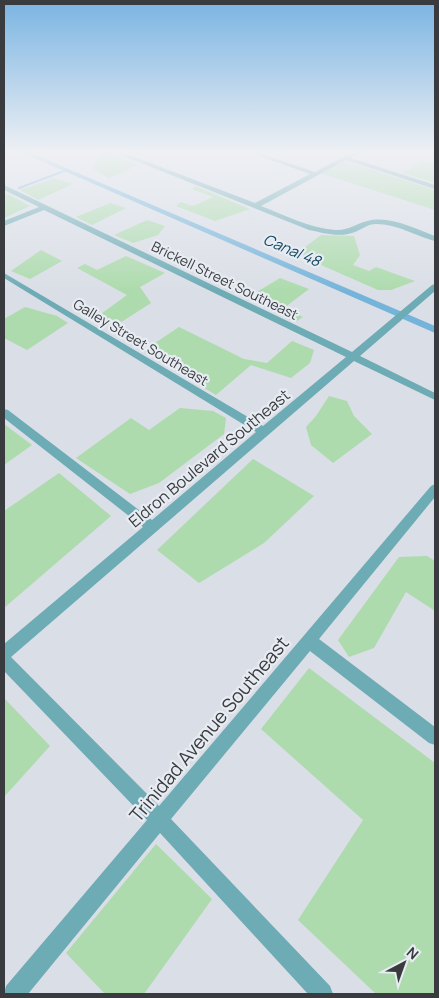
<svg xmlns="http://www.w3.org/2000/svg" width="439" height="998" font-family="Manrope,sans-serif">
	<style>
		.green { fill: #addbad }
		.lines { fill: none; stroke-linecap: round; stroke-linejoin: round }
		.stream { stroke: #75b4da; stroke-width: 2 }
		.canal { fill: #75b4da; fill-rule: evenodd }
		.minor { fill: #6dabb5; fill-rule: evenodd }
		.labels { text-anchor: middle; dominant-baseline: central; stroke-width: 4.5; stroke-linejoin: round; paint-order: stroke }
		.far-street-label { font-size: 14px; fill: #393b3e; stroke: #e7ecf3 }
		.far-water-label { font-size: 15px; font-style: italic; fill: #174963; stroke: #e7ecf3 }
		.street-label { font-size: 16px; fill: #393b3e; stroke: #e7ecf3 }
		.near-street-label { font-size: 19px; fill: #393b3e; stroke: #e7ecf3 }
	</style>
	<rect width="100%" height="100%" fill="#dadee6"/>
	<!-- green -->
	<path class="green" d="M103 153H109L138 165 109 178 92 168 99 156Z
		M345 161 435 190V210L320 173Z
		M424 161 435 164V183L402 173Z
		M55 178 73 184 38 200 20 190Z
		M195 186 250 209 215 221 176 206 181 202 193 206 213 197 192 189Z
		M8 194 30 206 4 218V195Z
		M110 203 126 208 92 225 76 217Z
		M147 220 165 226 158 235 133 243 114 235Z
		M321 235 354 236 360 255 353 265 369 271 376 267 415 281 391 290H378L296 254Z
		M41 250 62 261 30 279 11 271Z
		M126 256 165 273 140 287 151 303 112 328 94 319 127 295 77 268 85 264 97 270Z
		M280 278 309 289 284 308 303 317 295 322 247 298Z
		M25 307 57 316 68 323 27 350 4 338V319Z
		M179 327 244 359 267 363 292 341 314 350 310 363 291 378 251 365 216 395 143 351Z
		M329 396 347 401 354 416 372 434 333 463 311 445 306 427 316 416Z
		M180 408 213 411 226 418 224 434 159 483 130 494 76 458 131 418 149 430Z
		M4 424 32 445 4 465Z
		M253 459 314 496 264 543 199 583 157 550Z
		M59 473 111 516 4 608V511Z
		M427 556 435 561V611L406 592 374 648 349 657 338 640 399 557Z
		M309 668 435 763V994H376L298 920 363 820 261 729Z
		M4 698 50 746 4 797Z
		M156 844 212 899 144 994H105L66 953Z"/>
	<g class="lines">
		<!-- stream -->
		<path class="stream" d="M19 188 67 170"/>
		<!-- canal -->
		<path class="canal" d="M23 153H31L435 326V333Z"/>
		<!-- minor -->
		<path class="minor" d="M116 153H124L255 203 310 174 251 153H259L315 172 351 153H358L351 158 435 185V189L346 160 261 206C284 215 310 228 335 230 349 231 358 222 372 220 393 217 416 229 435 236V241C415 236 398 224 376 224 368 224 362 229 355 232 339 238 325 233 309 230Z
			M4 185 352 352 432 285 435 284V291L360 356 435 393V400L354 361 11 657 159 806 431 486 435 484V497L319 639 435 727V745L429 743 310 651 171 819 330 986 333 994H308L160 833 28 994H4L6 986 147 820 4 671V644L143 527 4 418V409L8 410 152 520 256 432 4 278V273L263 426 346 357 44 210 4 226V221L39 207 4 190Z"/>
	</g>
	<!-- sky -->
	<linearGradient id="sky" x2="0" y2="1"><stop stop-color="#7ab4e2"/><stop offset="0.52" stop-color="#eef0f4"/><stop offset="1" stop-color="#eef0f4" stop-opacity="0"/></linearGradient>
	<rect width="439" height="292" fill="url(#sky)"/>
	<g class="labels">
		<!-- far-street labels -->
		<g class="far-street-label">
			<text transform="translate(225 280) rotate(26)">Brickell Street Southeast</text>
			<text transform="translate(141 342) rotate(31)">Galley Street Southeast</text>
		</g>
		<!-- far-water labels -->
		<g class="far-water-label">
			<text transform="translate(292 250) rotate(23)">Canal 48</text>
		</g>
		<!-- street labels -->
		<g class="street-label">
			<text transform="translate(209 458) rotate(-40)">Eldron Boulevard Southeast</text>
		</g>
		<!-- near-street labels -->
		<g class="near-street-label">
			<text transform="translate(209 729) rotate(-50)">Trinidad Avenue Southeast</text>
		</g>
	</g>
	<!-- border -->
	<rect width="439" height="998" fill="none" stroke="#393b3e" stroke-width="10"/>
	<!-- north arrow -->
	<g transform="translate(404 963) rotate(41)" stroke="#e7ecf3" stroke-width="4" paint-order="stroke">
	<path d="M0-4L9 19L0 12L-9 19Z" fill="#393b3e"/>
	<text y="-8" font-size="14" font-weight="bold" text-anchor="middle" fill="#393b3e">N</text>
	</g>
</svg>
